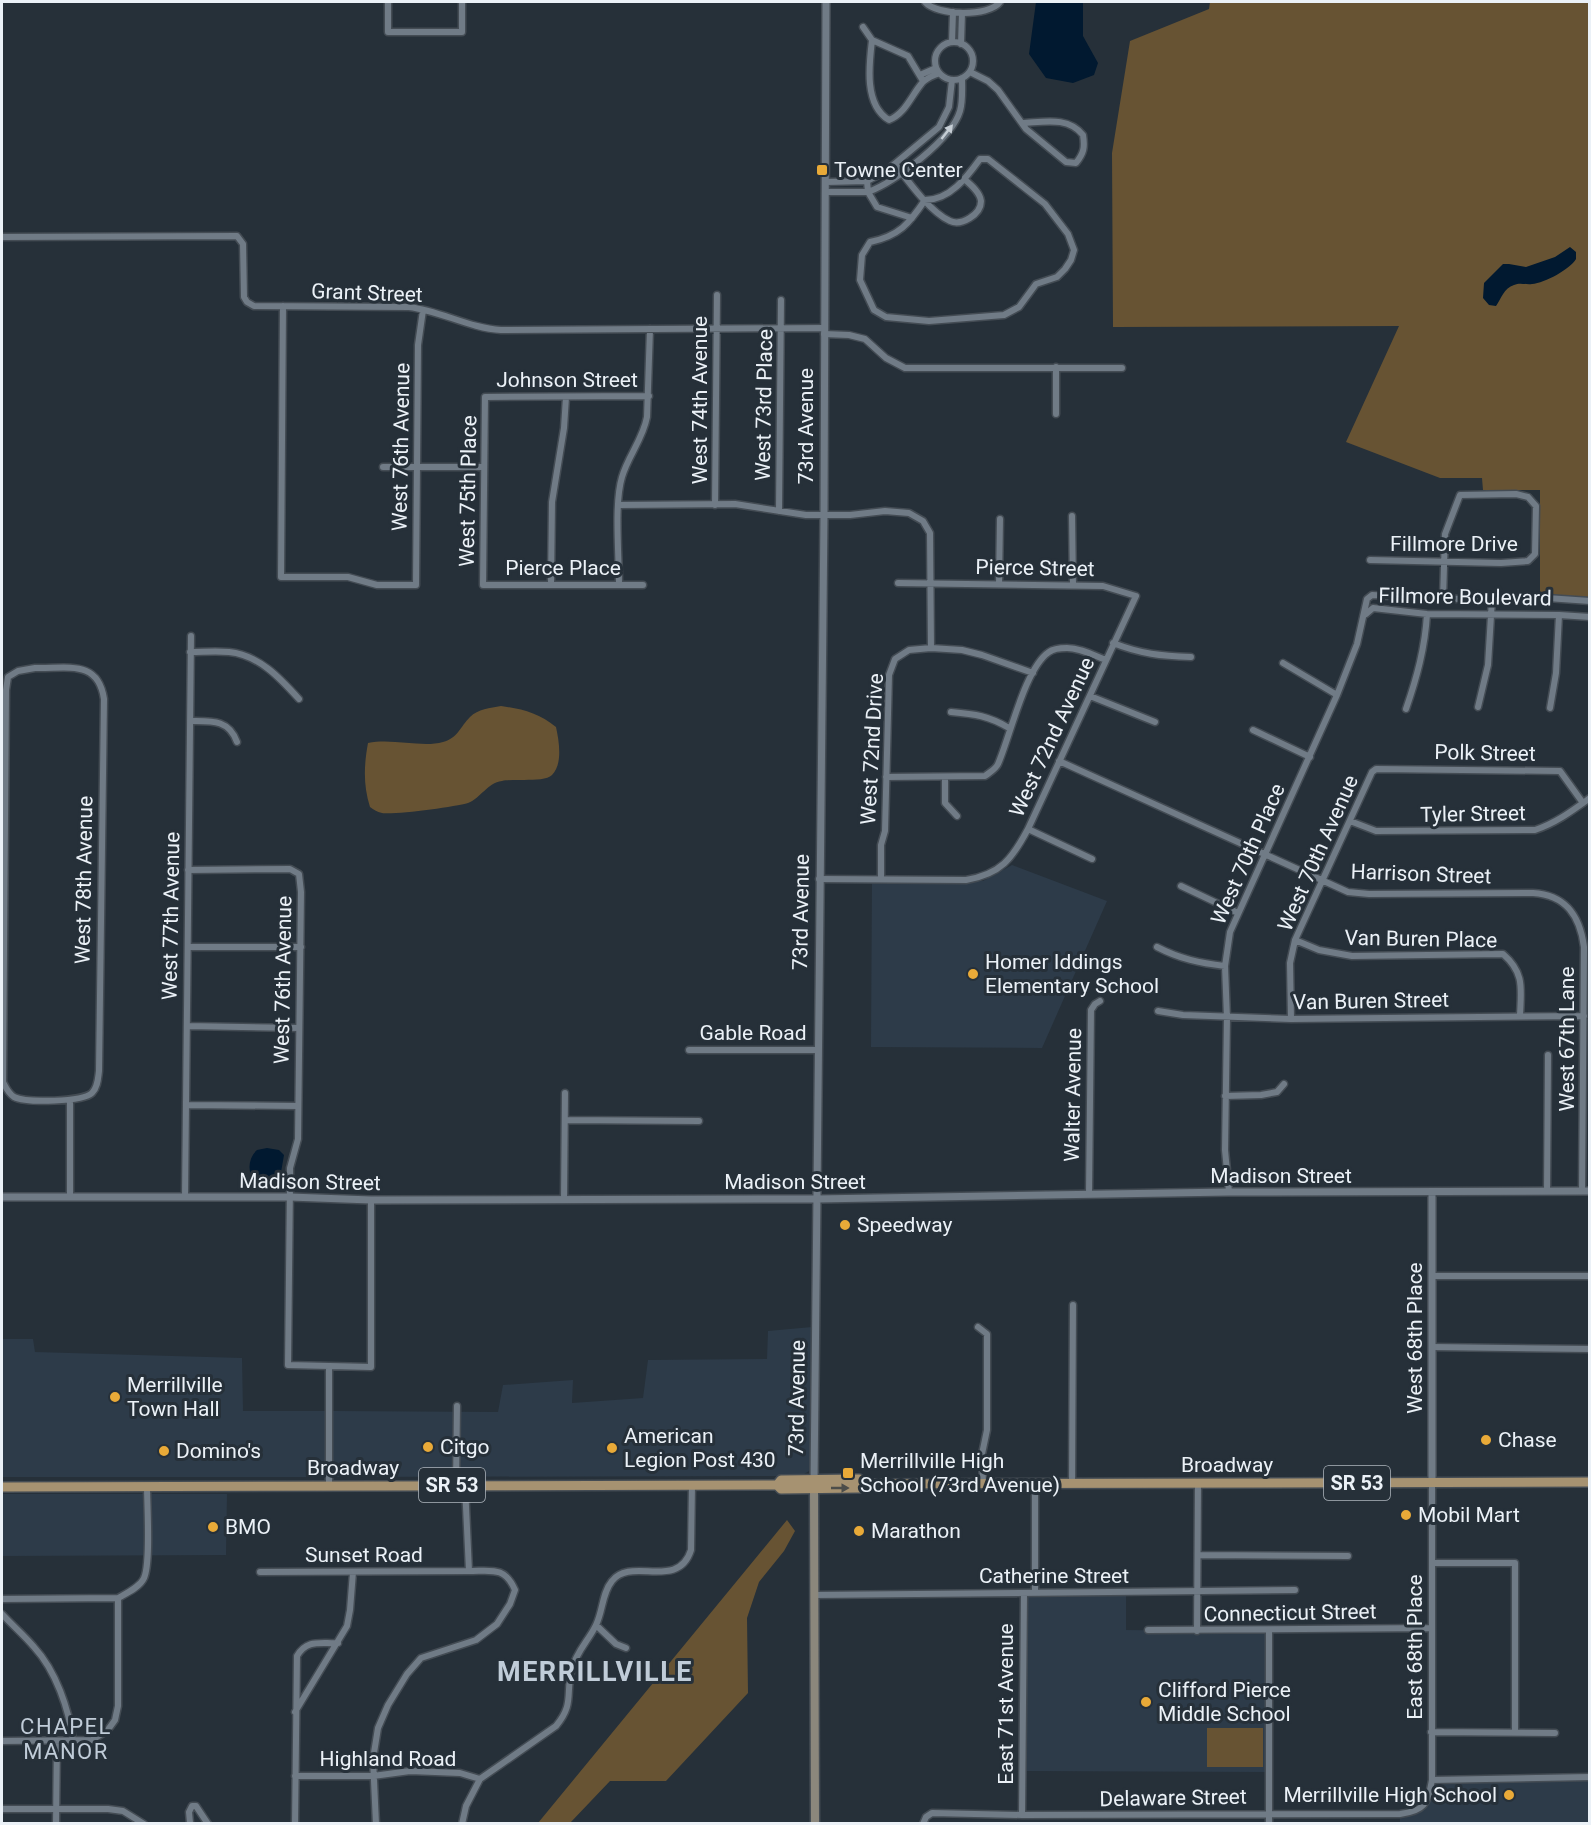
<svg xmlns="http://www.w3.org/2000/svg" width="1591" height="1825" font-family="Roboto,sans-serif">
	<style>
		.built { fill: #2d3b49 }
		.green { fill: #675333 }
		.water { fill: #011930 }
		.lines { fill: none; stroke-linecap: round; stroke-linejoin: round }
		.minor-casing { stroke: #444c54; stroke-width: 9 }
		.tertiary-casing { stroke: #444c54; stroke-width: 10 }
		.secondary-casing { stroke: #444c54; stroke-width: 11 }
		.primary-casing { stroke: #444c54; stroke-width: 12 }
		.minor { stroke: #707b86; stroke-width: 6 }
		.tertiary { stroke: #707b86; stroke-width: 7 }
		.secondary { stroke: #8b877c; stroke-width: 8 }
		.primary { stroke: #a69271; stroke-width: 9 }
		.oneway { fill: #c6ced5 }
		.oneway2 { fill: #4c4d4a }
		.poi-dot { fill: #e9aa38; stroke: #263039; stroke-width: 2 }
		.labels { text-anchor: middle; dominant-baseline: central; stroke-width: 6; stroke-linejoin: round; paint-order: stroke }
		.shield { fill: #263039; stroke: #b0b7be; stroke-width: 1.5 }
		.shield-label { font-size: 20px; font-weight: bold; fill: #ebf1f7 }
		.poi-label { font-size: 21px; fill: #ebf1f7; stroke: #263039; text-anchor: start }
		.street-label { font-size: 21px; fill: #ebf1f7; stroke: #263039 }
		.neighbourhood-label { font-size: 22px; letter-spacing: 1.5px; fill: #c0ccd8; stroke: #263039 }
		.district-label { font-size: 27px; font-weight: bold; letter-spacing: 1.5px; fill: #c0ccd8; stroke: #263039 }
	</style>
	<rect width="100%" height="100%" fill="#263039"/>
	<!-- built -->
	<path class="built" d="M1012 865 1107 901 1042 1048 871 1047 872 878 983 881Z
		M812 1327 810 1466 809 1471 801 1476 333 1477V1411L498 1412 503 1385 573 1380 572 1403 643 1398 648 1360 767 1359 768 1331Z
		M2 1339H33L35 1352 242 1358 243 1411H327V1477H2Z
		M2 1494H227L226 1555 2 1556Z
		M1027 1594 1126 1595V1630L1266 1632V1772L1025 1771Z
		M1589 1777V1823L1400 1824V1814L1421 1809 1437 1780Z"/>
	<!-- green -->
	<path class="green" d="M1210 2H1589V599L1540 596V490H1483L1482 478H1440L1346 442 1399 326 1113 327 1112 153 1130 41 1209 9Z
		M501 706C522 709 539 713 556 727 559 741 563 764 552 775 544 783 514 778 502 781 487 783 481 798 468 803 455 807 394 815 382 813 377 812 373 809 370 807 363 785 364 765 368 743 393 738 422 748 443 742 458 738 460 727 470 717 478 709 490 708 501 706Z
		M787 1520 795 1531 784 1551 759 1582 747 1618 748 1693 666 1781H610L570 1823H538Z
		M1207 1728H1263V1767H1207Z"/>
	<!-- water -->
	<path class="water" d="M1036 2H1083V36L1098 63 1094 75 1073 83 1046 78 1029 54Z
		M1570 247 1576 252V259C1570 269 1545 283 1532 284 1526 285 1520 282 1514 285 1504 288 1501 299 1496 306L1489 305 1483 298 1484 283 1503 264H1509L1526 267 1555 257Z
		M267 1148 279 1150 284 1155 280 1178 275 1184H257C247 1175 247 1159 257 1150Z"/>
	<g class="lines">
		<!-- minor casing -->
		<g class="minor-casing">
			<path id="minor" d="M388 2V32H462V2
				M925 2C937 16 989 17 1000 2
				M863 27 872 40 908 56 923 81
				M872 40C869 65 864 105 889 120 905 114 911 96 922 83 926 78 933 76 939 73
				M952 42 953 12
				M935 61a19 19 0 1 1 38 0a19 19 0 1 1-38 0Z
				M961 44 962 13
				M970 72 988 81 998 90 1026 129 1066 162 1076 163C1084 153 1085 147 1083 135 1068 116 1044 122 1022 123
				M920 75 936 68
				M980 159H988L1045 204 1068 234 1074 250 1071 260 1065 269 1057 277 1036 284 1019 307 1004 315 929 321 886 317 874 310 860 280 862 255 870 242C899 236 909 224 925 200 950 200 967 177 980 159Z
				M895 164C908 181 930 212 950 221 961 226 981 215 981 201 980 192 970 184 964 179
				M867 181 868 192 877 207 912 218
				M826 182 867 181 886 171 939 127 949 107 952 80
				M826 192H868C895 182 952 139 960 111 963 101 962 88 962 78
				M2 237 237 236 243 244 244 297 247 302 254 306 409 307C441 311 469 328 501 330L824 328
				M283 306 281 577H348L377 585H416L418 345 423 310
				M824 334 849 335 865 339 886 358 905 368H1122
				M1056 367V414
				M383 467H484
				M619 505 735 504 806 515H850L885 511 909 513 923 521 930 533 931 648
				M715 505 717 295
				M779 511 781 300
				M1072 516 1073 585
				M1370 560 1501 563 1528 561 1535 554 1536 506 1528 497 1516 494 1460 495 1445 534 1443 599
				M551 584 552 502 564 428 566 397
				M619 584C619 554 614 504 622 477 628 456 643 439 647 417L650 329
				M999 584 1000 519
				M643 585H483L485 397 649 396
				M1366 614 1373 608 1427 614 1559 615 1590 617
				M1113 643C1141 654 1161 656 1191 657
				M190 652C203 652 216 651 229 652 259 655 280 678 299 699
				M1283 663 1337 695
				M35 668C67 669 98 659 104 699L99 1071C98 1078 98 1087 92 1093 83 1102 26 1103 14 1097 8 1093 6 1088 3 1082L6 690 8 677 18 671Z
				M1090 696 1155 722
				M1478 707 1488 665 1492 599
				M1550 708 1556 673 1559 615
				M1406 709C1417 677 1425 648 1427 614
				M951 712C975 714 989 716 1009 728
				M190 721C211 721 229 719 237 742
				M1253 730 1310 757
				M1059 761 1348 892 1369 894 1533 893C1566 895 1580 916 1584 947L1582 1191
				M886 777 985 776C990 772 996 769 998 764 1010 737 1025 668 1049 652 1053 649 1062 648 1067 648 1080 648 1093 655 1106 660
				M945 778V803L957 816
				M1350 821 1376 831 1535 830C1556 823 1572 811 1590 798
				M1028 829 1092 859
				M188 870 290 869 299 874 301 892 298 1139 290 1168V1184L288 1365 371 1367V1200
				M881 878V845L885 831 889 675 895 659 909 650 931 648 962 650 982 655 1033 673
				M819 879 966 880C1001 874 1012 859 1028 829L1136 596 1103 586 898 583
				M1181 886 1238 913
				M1295 940 1319 950 1352 956 1503 954C1525 973 1521 989 1520 1016
				M188 947H301
				M1157 947C1180 959 1200 963 1225 966
				M1158 1011 1183 1015 1291 1019 1584 1016
				M1291 1019 1290 963 1295 940 1372 772 1376 769 1560 771 1583 803
				M187 1026 299 1028
				M689 1050H818
				M1225 1096 1261 1095 1277 1092 1284 1084
				M186 1105 298 1106
				M565 1120 699 1121
				M1547 1191 1548 1055
				M1229 1192 1225 1150 1227 1018 1225 966 1230 932 1337 695 1357 644 1367 599 1372 595 1443 599 1547 598 1590 601
				M1089 1194 1091 1010 1095 1004 1100 1001
				M70 1197V1100
				M185 1197 191 636
				M564 1199 565 1093
				M1432 1276H1590
				M978 1327 987 1334V1430L982 1454 983 1484
				M1432 1347 1590 1349
				M329 1366V1486
				M1072 1484 1073 1305
				M456 1485 457 1406
				M1198 1555 1348 1556
				M1432 1563H1515V1732
				M260 1572 469 1571
				M1035 1593V1484
				M814 1595 1295 1590
				M2 1599 118 1598
				M2 1614C12 1625 24 1635 34 1647 56 1671 69 1709 73 1741
				M596 1625 616 1644 626 1648
				M1148 1630 1432 1628
				M1269 1630V1824
				M1197 1631 1198 1483
				M295 1712 347 1626 350 1610 353 1572
				M1431 1732 1555 1733
				M2 1741 92 1740 107 1731 115 1720 118 1706V1598C127 1593 140 1587 144 1578 151 1563 147 1505 147 1486
				M295 1776H373L410 1771 460 1773 480 1779
				M1432 1780 1590 1777
				M2 1809H108L123 1811 144 1824
				M1022 1815 1024 1593
				M190 1823 189 1812 192 1806H196L208 1824
				M56 1824 57 1741
				M295 1824 297 1656C307 1639 320 1644 338 1643
				M376 1824 373 1759 378 1728 388 1705 407 1674 421 1658 476 1640 497 1624 510 1604 515 1590C505 1566 491 1571 469 1571L465 1485
				M462 1824 466 1806 480 1779 556 1726C575 1703 565 1694 572 1669 576 1652 589 1640 596 1625 603 1611 602 1593 612 1581 631 1556 678 1591 691 1550L692 1485
				M923 1824 926 1817 932 1813 1022 1815 1400 1814C1424 1811 1428 1804 1432 1780V1483"/>
		</g>
		<!-- tertiary casing -->
		<g class="tertiary-casing">
			<path id="tertiary" d="M2 1197H290L371 1200 817 1199 1229 1192 1590 1191
				M1432 1483V1193
				M814 1484 824 515 826 2"/>
		</g>
		<!-- secondary casing -->
		<g class="secondary-casing">
			<path id="secondary" d="M814 1488 815 1824"/>
		</g>
		<!-- primary casing -->
		<g class="primary-casing">
			<path id="primary" d="M777 1485 781 1480 859 1479 864 1484
				M2 1487 766 1485H777L781 1489 860 1488 864 1484 1590 1482"/>
		</g>
		<!-- minor -->
		<use href="#minor" class="minor"/>
		<!-- tertiary -->
		<use href="#tertiary" class="tertiary"/>
		<!-- secondary -->
		<use href="#secondary" class="secondary"/>
		<!-- primary -->
		<use href="#primary" class="primary"/>
	</g>
	<!-- one-way arrows -->
	<defs><path id="oneway-solid" d="M-6-.8H1V-3.2L6.5 0L1 3.2V.8H-6Z" transform="scale(1.5)"/></defs>
	<use class="oneway" href="#oneway-solid" transform="translate(947 132) rotate(-52)"/>
	<use class="oneway2" href="#oneway-solid" transform="translate(840 1488)"/>
	<!-- markers -->
	<g class="poi-dot">
		<rect x="816" y="164" width="12" height="12" rx="3"/>
		<circle cx="973" cy="974" r="6"/>
		<circle cx="845" cy="1225" r="6"/>
		<circle cx="115" cy="1397" r="6"/>
		<circle cx="1486" cy="1440" r="6"/>
		<circle cx="428" cy="1447" r="6"/>
		<circle cx="612" cy="1448" r="6"/>
		<circle cx="164" cy="1451" r="6"/>
		<rect x="842" y="1467" width="12" height="12" rx="3"/>
		<circle cx="1406" cy="1515" r="6"/>
		<circle cx="213" cy="1527" r="6"/>
		<circle cx="859" cy="1531" r="6"/>
		<circle cx="1146" cy="1702" r="6"/>
		<circle cx="1509" cy="1795" r="6"/>
	</g>
	<g class="labels">
		<!-- shield labels -->
		<g class="shield">
			<rect x="1324" y="1466" width="66" height="34" rx="4.5"/>
			<rect x="419" y="1468" width="66" height="34" rx="4.5"/>
		</g>
		<g class="shield-label">
			<text x="1357" y="1483">SR 53</text>
			<text x="452" y="1485">SR 53</text>
		</g>
		<!-- poi labels -->
		<g class="poi-label">
			<text x="834" y="170">Towne Center</text>
			<text x="985" y="962">Homer Iddings<tspan x="985" dy="24">Elementary School</tspan></text>
			<text x="857" y="1225">Speedway</text>
			<text x="127" y="1385">Merrillville<tspan x="127" dy="24">Town Hall</tspan></text>
			<text x="624" y="1436">American<tspan x="624" dy="24">Legion Post 430</tspan></text>
			<text x="1498" y="1440">Chase</text>
			<text x="440" y="1447">Citgo</text>
			<text x="176" y="1451">Domino's</text>
			<text x="860" y="1461">Merrillville High<tspan x="860" dy="24">School (73rd Avenue)</tspan></text>
			<text x="1418" y="1515">Mobil Mart</text>
			<text x="225" y="1527">BMO</text>
			<text x="871" y="1531">Marathon</text>
			<text x="1158" y="1690">Clifford Pierce<tspan x="1158" dy="24">Middle School</tspan></text>
			<text x="1497" y="1795" text-anchor="end">Merrillville High School</text>
		</g>
		<!-- street labels -->
		<g class="street-label">
			<text transform="translate(367 293) rotate(2)">Grant Street</text>
			<text x="567" y="380">Johnson Street</text>
			<text transform="translate(700 400) rotate(-90)">West 74th Avenue</text>
			<text transform="translate(764 405) rotate(-89)">West 73rd Place</text>
			<text transform="translate(806 426) rotate(-90)">73rd Avenue</text>
			<text transform="translate(401 447) rotate(-89)">West 76th Avenue</text>
			<text transform="translate(468 491) rotate(-89)">West 75th Place</text>
			<text x="1454" y="544">Fillmore Drive</text>
			<text x="563" y="568">Pierce Place</text>
			<text transform="translate(1035 568) rotate(1)">Pierce Street</text>
			<text transform="translate(1465 597) rotate(1)">Fillmore Boulevard</text>
			<text transform="translate(1052 737) rotate(-65)">West 72nd Avenue</text>
			<text transform="translate(872 749) rotate(-87)">West 72nd Drive</text>
			<text transform="translate(1485 753) rotate(1)">Polk Street</text>
			<text transform="translate(1473 814) rotate(-1)">Tyler Street</text>
			<text transform="translate(1318 853) rotate(-66)">West 70th Avenue</text>
			<text transform="translate(1248 854) rotate(-66)">West 70th Place</text>
			<text transform="translate(1421 874) rotate(2)">Harrison Street</text>
			<text transform="translate(84 880) rotate(-89)">West 78th Avenue</text>
			<text transform="translate(801 912) rotate(-89)">73rd Avenue</text>
			<text transform="translate(171 916) rotate(-89)">West 77th Avenue</text>
			<text transform="translate(1421 939) rotate(1)">Van Buren Place</text>
			<text transform="translate(283 980) rotate(-89)">West 76th Avenue</text>
			<text transform="translate(1371 1001) rotate(-1)">Van Buren Street</text>
			<text x="753" y="1033">Gable Road</text>
			<text transform="translate(1567 1039) rotate(-90)">West 67th Lane</text>
			<text transform="translate(1073 1095) rotate(-89)">Walter Avenue</text>
			<text x="1281" y="1176">Madison Street</text>
			<text transform="translate(310 1182) rotate(1)">Madison Street</text>
			<text x="795" y="1182">Madison Street</text>
			<text transform="translate(1415 1338) rotate(-90)">West 68th Place</text>
			<text transform="translate(797 1398) rotate(-89)">73rd Avenue</text>
			<text x="1227" y="1465">Broadway</text>
			<text x="353" y="1468">Broadway</text>
			<text x="364" y="1555">Sunset Road</text>
			<text x="1054" y="1576">Catherine Street</text>
			<text transform="translate(1290 1613) rotate(-1)">Connecticut Street</text>
			<text transform="translate(1415 1647) rotate(-90)">East 68th Place</text>
			<text transform="translate(1006 1704) rotate(-90)">East 71st Avenue</text>
			<text x="388" y="1759">Highland Road</text>
			<text transform="translate(1173 1798) rotate(-1)">Delaware Street</text>
		</g>
		<!-- neighbourhood labels -->
		<g class="neighbourhood-label">
			<text x="66" y="1726">CHAPEL<tspan x="66" dy="25">MANOR</tspan></text>
		</g>
		<!-- district labels -->
		<g class="district-label">
			<text x="595" y="1672">MERRILLVILLE</text>
		</g>
	</g>
	<!-- border -->
	<rect width="1591" height="1825" fill="none" stroke="#ebf1f7" stroke-width="6"/>
</svg>
